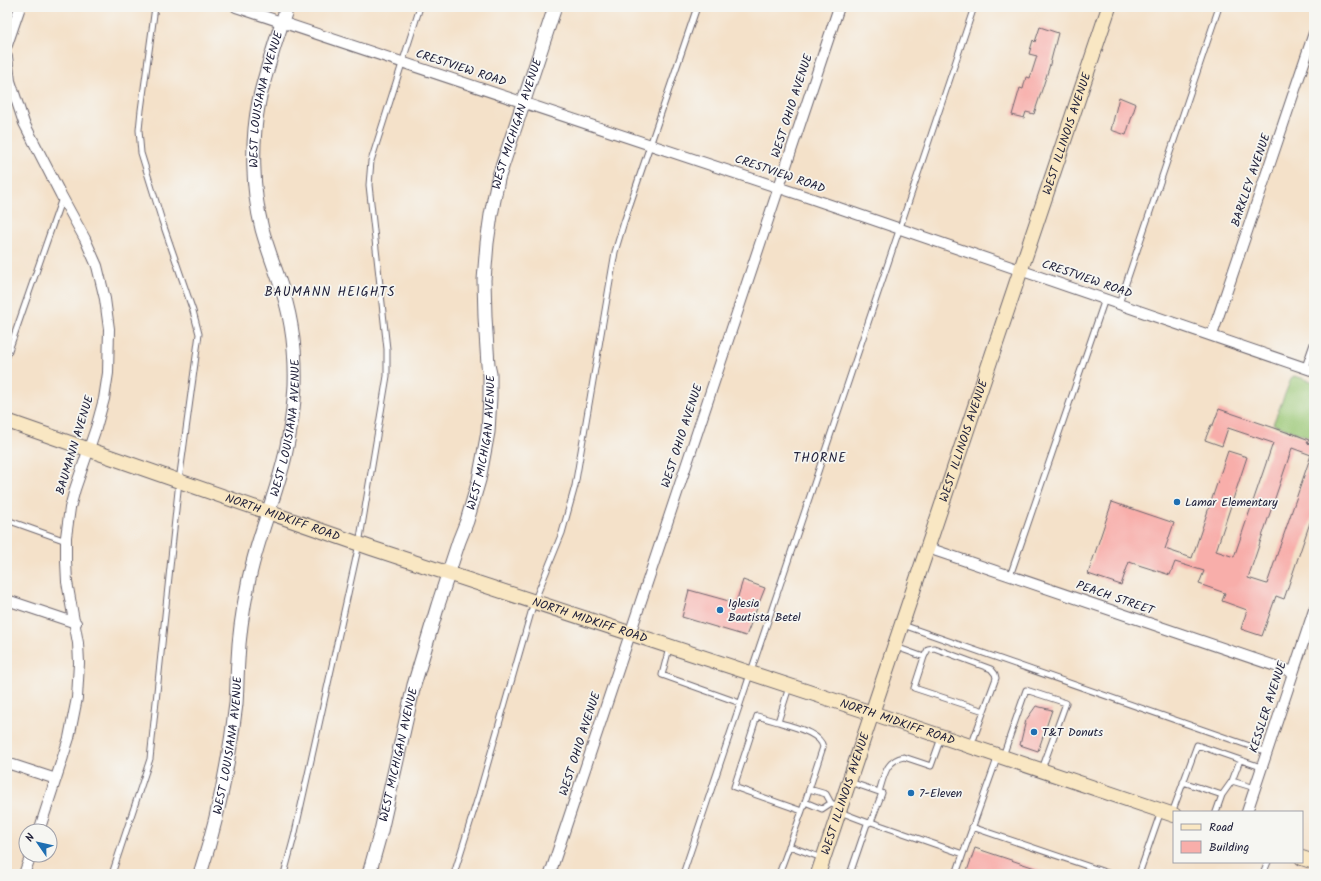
<svg xmlns="http://www.w3.org/2000/svg" width="1321" height="881" font-family="Kalam,sans-serif">
	<style>
		.green { fill: #9ac775; stroke: #5e7458 }
		.building { fill: #f8aeaa; fill-rule: evenodd }
		.lines { fill: none; stroke-linecap: round; stroke-linejoin: round }
		.service-casing { stroke: #6c656d; stroke-width: 7 }
		.minor-casing { stroke: #6c656d; stroke-width: 12 }
		.tertiary-casing { stroke: #6c656d; stroke-width: 15 }
		.secondary-casing { stroke: #6c656d; stroke-width: 16 }
		.service { stroke: #fff; stroke-width: 5 }
		.minor { stroke: #fff; stroke-width: 10 }
		.tertiary { stroke: #fff; stroke-width: 13 }
		.secondary { stroke: #f9e7c3; stroke-width: 14 }
		.poi-dot { fill: #1f6fb2; stroke: #f6f6f2; stroke-width: 1.5 }
		.labels { text-anchor: middle; dominant-baseline: central; stroke-width: 3.5; stroke-linejoin: round; paint-order: stroke }
		.street-label { font-size: 12px; fill: #22223b; stroke: #f6f6f2 }
		.poi-label { font-size: 12px; fill: #22223b; stroke: #f6f6f2; text-anchor: start }
		.neighbourhood-label { font-size: 13px; letter-spacing: 1px; fill: #22223b; stroke: #f6f6f2 }
	</style>
	<rect width="100%" height="100%" fill="#f6f6f2"/>
	<filter id="ink" filterUnits="userSpaceOnUse"><feTurbulence type="fractalNoise" baseFrequency=".025" numOctaves="2"/><feDisplacementMap in="SourceGraphic" scale="8" xChannelSelector="R" yChannelSelector="G"/><feConvolveMatrix kernelMatrix="1 2 1 2 8 2 1 2 1" color-interpolation-filters="sRGB"/></filter>
	<filter id="wash" filterUnits="userSpaceOnUse"><feTurbulence type="fractalNoise" baseFrequency=".012" numOctaves="4" result="noise"/><feDisplacementMap in="SourceGraphic" scale="16" xChannelSelector="R" yChannelSelector="G"/><feGaussianBlur stdDeviation="0.9" result="paint"/><feColorMatrix in="noise" values="0 0 0 0 0 0 0 0 0 0 0 0 0 0 0 0 0 1.4 0 .05"/><feComposite in="paint" operator="in"/></filter>
	<g filter="url(#wash)">
		<rect width="100%" height="100%" fill="#f4e1c9"/>
		<!-- green -->
		<path class="green" d="M1295 376 1314 382V439L1273 424 1291 379Z"/>
		<g id="blocks">
			<!-- building -->
			<path class="building" d="M1040 27 1058 33 1049 68 1034 114 1026 112 1024 118 1012 115 1020 88 1023 89 1026 77 1030 78 1037 56 1029 54 1033 40 1035 42Z
				M1119 97 1136 104 1126 135 1111 130Z
				M1219 409 1292 434V433L1309 440 1307 443 1314 445V511L1284 599 1276 596 1262 636 1241 629 1247 610 1222 601 1225 593 1199 584 1204 571 1175 562 1170 575 1129 562 1121 585 1088 574 1112 502 1174 523 1165 549 1192 558 1228 451 1247 457 1216 551 1234 557 1273 443 1228 428 1222 446 1205 440 1211 425H1213ZM1292 448 1311 455 1267 584 1248 578Z
				M743 580 765 588 746 636 682 617 689 590 736 603Z
				M1036 706 1052 710 1038 751 1020 745 1026 720Z
				M975 848 1047 872 1046 874H966Z"/>
		</g>
	</g>
	<g filter="url(#ink)">
		<use href="#blocks" fill-opacity="0" stroke="#6c656d" stroke-width="1"/>
		<g class="lines">
			<!-- service casing -->
			<g class="service-casing">
				<path id="service" d="M1119 304 1219 7
					M7 356 62 198
					M1305 367 1314 341
					M7 520 66 541
					M1010 576 1105 299
					M903 625 1267 752
					M896 647 924 657 928 649 934 648 991 669 995 674 996 678 971 746
					M669 648 662 675 740 703
					M924 657 914 688 984 711
					M778 722C792 727 820 732 823 747L802 811 734 787 757 716 778 722 789 687
					M1003 756 1026 690 1066 703 1042 769
					M1232 781 1255 788
					M850 782 882 793 871 822
					M1183 782 1222 795
					M809 789 826 794 831 803 839 806
					M879 792C884 776 886 760 904 757L931 766 941 738
					M805 802 822 809 831 803
					M840 812 869 823
					M1216 812 1222 795 1232 781 1240 760
					M1172 813 1197 745 1261 767
					M972 827 1111 874
					M789 846 822 858
					M112 874 150 759 179 481 199 334 193 311 162 221 141 153 139 130 141 110 155 7
					M284 874 294 837 359 544 387 376V349L369 185 371 161 420 7
					M454 874 479 794 534 602 562 533 575 486 615 252 624 222 697 7
					M683 874 974 7
					M779 874 802 811
					M850 874 867 824 871 822 963 854 998 756
					M956 874 963 854
					M1139 874 1161 811
					M1263 874 1268 862
					M1314 874V873"/>
			</g>
			<!-- minor casing -->
			<g class="minor-casing">
				<path id="minor" d="M236 7 810 198 1314 371
					M7 45 20 7
					M7 57 10 81 24 123 61 195 85 239 97 266 105 299 109 329 108 373 104 399 96 428 75 489 70 508 66 537V561L67 582 78 643 79 663 77 698 69 738 39 831
					M1212 335 1314 33
					M928 548 1293 672
					M7 600 76 623
					M7 763 56 779
					M1247 812 1314 610
					M24 874 31 855
					M550 874 839 7"/>
			</g>
			<!-- tertiary casing -->
			<g class="tertiary-casing">
				<g id="tertiary">
					<path id="s1" d="M200 874C218 819 229 762 236 704 237 689 237 674 238 660 239 634 243 609 248 584 256 540 275 500 285 456 290 433 294 409 295 385 296 351 291 313 279 280 273 263 267 247 262 229 252 189 251 142 259 101 266 69 277 38 287 7"/>
					<path id="s2" d="M369 874 381 831 414 685 438 605 459 541 467 521 479 480 488 432 490 397V374L488 365 485 317 484 280 487 243 491 215 498 179 555 7"/>
				</g>
			</g>
			<!-- secondary casing -->
			<g class="secondary-casing">
				<g id="secondary">
					<path id="s3" d="M7 421 371 548 872 713 1174 815"/>
					<path d="M1302 858 1314 862"/>
					<path id="s4" d="M818 874 1109 7"/>
				</g>
			</g>
			<!-- service -->
			<use href="#service" class="service"/>
			<!-- minor -->
			<use href="#minor" class="minor"/>
			<!-- tertiary -->
			<use href="#tertiary" class="tertiary"/>
			<!-- secondary -->
			<use href="#secondary" class="secondary"/>
		</g>
	</g>
	<!-- markers -->
	<g class="poi-dot">
		<circle cx="1177" cy="502" r="4"/>
		<circle cx="720" cy="610" r="4"/>
		<circle cx="1034" cy="732" r="4"/>
		<circle cx="911" cy="793" r="4"/>
	</g>
	<g class="labels">
		<!-- street labels -->
		<g class="street-label">
			<text transform="translate(461 68) rotate(18)">CRESTVIEW ROAD</text>
			<text stroke="none"><textPath href="#s1" startOffset="792">WEST LOUISIANA AVENUE</textPath></text>
			<text transform="translate(792 106) rotate(-72)">WEST OHIO AVENUE</text>
			<text stroke="none"><textPath href="#s2" startOffset="771">WEST MICHIGAN AVENUE</textPath></text>
			<text stroke="none"><textPath href="#s4" startOffset="781">WEST ILLINOIS AVENUE</textPath></text>
			<text transform="translate(780 174) rotate(19)">CRESTVIEW ROAD</text>
			<text transform="translate(1251 180) rotate(-71)">BARKLEY AVENUE</text>
			<text transform="translate(1087 279) rotate(19)">CRESTVIEW ROAD</text>
			<text stroke="none"><textPath href="#s1" startOffset="456">WEST LOUISIANA AVENUE</textPath></text>
			<text transform="translate(682 436) rotate(-72)">WEST OHIO AVENUE</text>
			<text stroke="none"><textPath href="#s4" startOffset="457">WEST ILLINOIS AVENUE</textPath></text>
			<text stroke="none"><textPath href="#s2" startOffset="447">WEST MICHIGAN AVENUE</textPath></text>
			<text transform="translate(75 445) rotate(-73)">BAUMANN AVENUE</text>
			<text stroke="none"><textPath href="#s3" startOffset="292">NORTH MIDKIFF ROAD</textPath></text>
			<text transform="translate(1115 598) rotate(19)">PEACH STREET</text>
			<text stroke="none"><textPath href="#s3" startOffset="616">NORTH MIDKIFF ROAD</textPath></text>
			<text transform="translate(1268 707) rotate(-72)">KESSLER AVENUE</text>
			<text stroke="none"><textPath href="#s3" startOffset="940">NORTH MIDKIFF ROAD</textPath></text>
			<text transform="translate(580 744) rotate(-72)">WEST OHIO AVENUE</text>
			<text stroke="none"><textPath href="#s1" startOffset="132">WEST LOUISIANA AVENUE</textPath></text>
			<text stroke="none"><textPath href="#s2" startOffset="123">WEST MICHIGAN AVENUE</textPath></text>
			<text stroke="none"><textPath href="#s4" startOffset="85">WEST ILLINOIS AVENUE</textPath></text>
		</g>
		<!-- poi labels -->
		<g class="poi-label">
			<text x="1185" y="502">Lamar Elementary</text>
			<text x="728" y="603">Iglesia<tspan x="728" dy="14">Bautista Betel</tspan></text>
			<text x="1042" y="732">T&amp;T Donuts</text>
			<text x="919" y="793">7-Eleven</text>
		</g>
		<!-- neighbourhood labels -->
		<g class="neighbourhood-label">
			<text x="330" y="292">BAUMANN HEIGHTS</text>
			<text x="820" y="458">THORNE</text>
		</g>
	</g>
	<!-- margin -->
	<rect width="1321" height="881" fill="none" stroke="#f6f6f2" stroke-width="24"/>
	<!-- legend -->
	<rect x="1173" y="811" width="130" height="52" fill="#f6f6f2" stroke="#a1a1a9"/>
	<rect x="1181" y="824" width="20" height="6" fill="#f9e7c3" stroke="#a1a1a9"/>
	<text x="1209" y="831" font-size="12" fill="#22223b">Road</text>
	<rect x="1181" y="841" width="20" height="12" fill="#f8aeaa" stroke="#a1a1a9"/>
	<text x="1209" y="851" font-size="12" fill="#22223b">Building</text>
	<!-- north arrow -->
	<g transform="translate(38 843) rotate(304)"><circle r="19" fill="#f6f6f2" stroke="#a1a1a9"/>
	<path d="M0-3L7 15L0 10L-7 15Z" fill="#1f6fb2"/>
	<text y="-6" font-size="11" font-weight="bold" text-anchor="middle" fill="#22223b">N</text>
	</g>
</svg>
